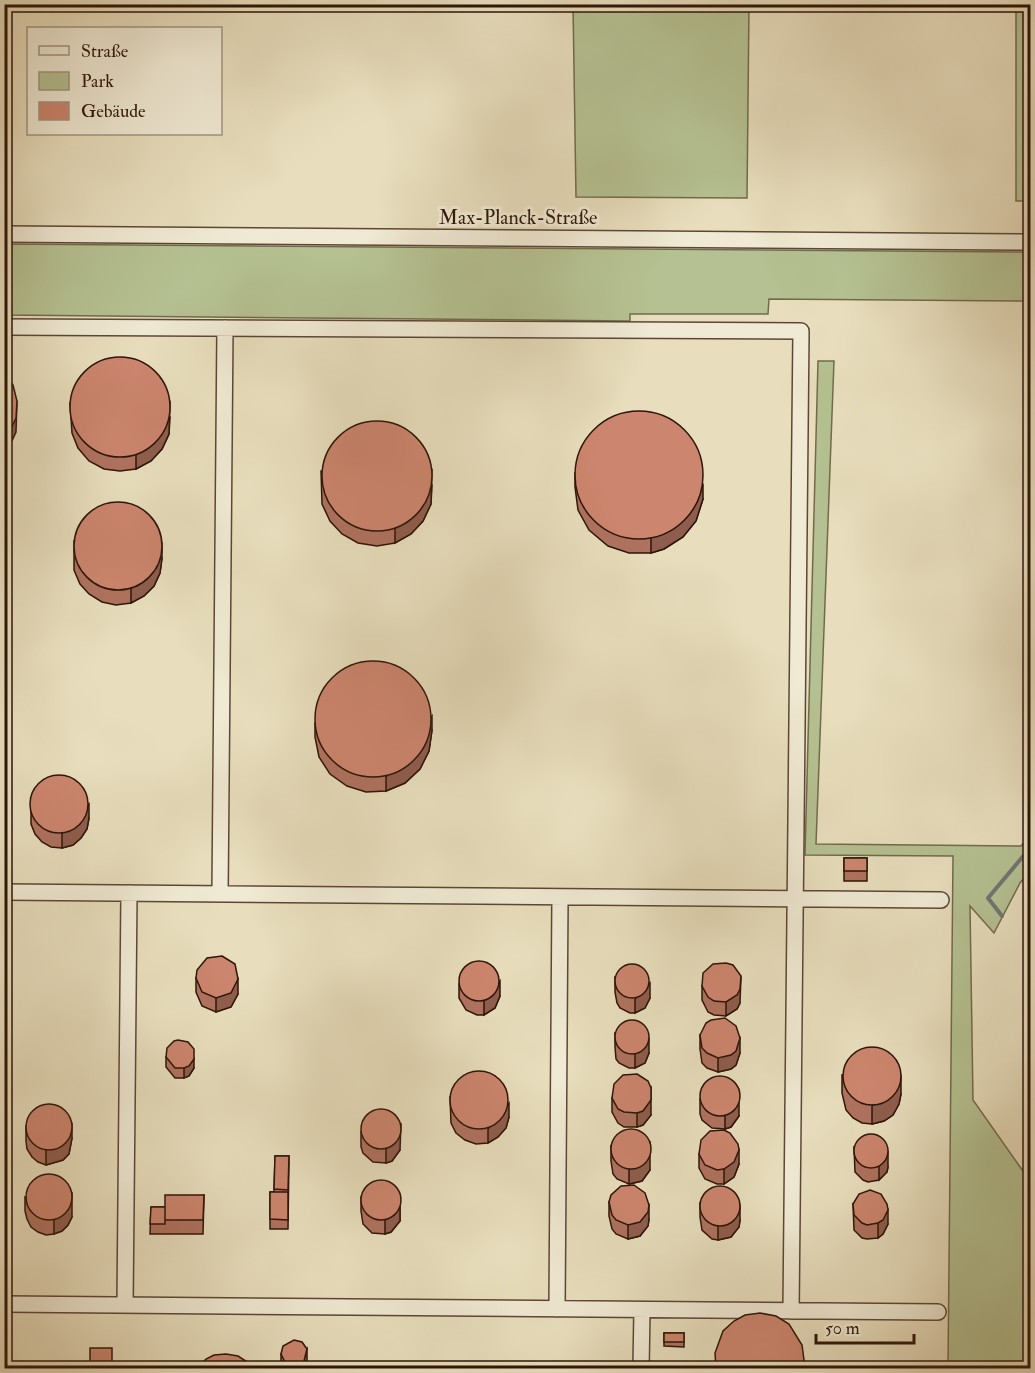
<svg xmlns="http://www.w3.org/2000/svg" width="1035" height="1373" font-family="'IM FELL Double Pica',serif">
	<style>
		.green { fill: #b5c192; stroke: #716b4d; stroke-width: 1.5 }
		.lines { fill: none; stroke-linecap: round; stroke-linejoin: round }
		.stream { stroke: #6e7873; stroke-width: 4 }
		.minor-casing { stroke: #5c4735; stroke-width: 18 }
		.minor { stroke: #f0ead4; stroke-width: 15 }
		.wall { fill: #af725f; stroke: #2d1508; stroke-width: 1.5 }
		.shaded-wall { fill: #8f5d4d; stroke: #2d1508; stroke-width: 1.5 }
		.building { fill: #cc856e; stroke: #2d1508; stroke-width: 1.5 }
		.labels { text-anchor: middle; dominant-baseline: central; stroke-width: 6; stroke-linejoin: round; paint-order: stroke }
		.street-label { font-size: 20px; fill: #2d1508; stroke: #f0ead4 }
	</style>
	<rect width="100%" height="100%" fill="#e8debd"/>
	<filter id="stains"><feTurbulence type="fractalNoise" baseFrequency=".00333" numOctaves="4"/><feColorMatrix values="0 0 0 0 .2 0 0 0 0 .09 0 0 0 0 .02 0 0 0 .5 -.17"/></filter>
	<radialGradient id="worn" r=".72"><stop offset=".6" stop-color="#630" stop-opacity="0"/><stop offset="1" stop-color="#630" stop-opacity=".3"/></radialGradient>
	<!-- green -->
	<path class="green" d="M573 5H749L747 198 576 197Z
		M1016 5H1030V201H1016Z
		M5 244 1030 252V301L769 299 768 314H630V321L5 315Z
		M818 361H834L816 844 1021 846 1030 835V871L1020 883 994 933 970 906 973 1100 1030 1181V1368H948L953 856 805 855Z"/>
	<g class="lines">
		<!-- stream -->
		<path class="stream" d="M1002 916 988 898 1030 848"/>
		<!-- minor casing -->
		<g class="minor-casing">
			<path id="minor" d="M4 234 1030 242
				M4 327 801 331 791 1311
				M4 892 941 900
				M220 894 225 328
				M4 1304 938 1312
				M125 1305 129 893
				M557 1309 560 897
				M641 1368 642 1310"/>
		</g>
		<!-- minor -->
		<use href="#minor" class="minor"/>
	</g>
	<!-- wall -->
	<path class="wall" d="M70 403 170 417 169 434 162 449 151 461 136 469 120 471 104 469 89 461 78 448 72 433Z
		M321 471 432 485 431 504 423 521 411 534 395 543 377 546 358 543 342 534 330 521 322 504Z
		M575 473 703 499 696 521 683 537 664 549 651 553H629L608 546 589 530 578 510 575 487Z
		M74 541 162 558 160 573 154 586 144 596 131 603 116 605 102 602 89 594 80 584 74 570Z
		M315 723 432 730 429 751 420 769 405 783 386 791 366 792 347 786 330 774 319 757 315 737Z
		M31 799 89 818 87 829 81 838 73 845 62 848 51 847 42 842 35 834 31 824Z
		M844 858H867V881H844Z
		M615 977 650 998 645 1008 635 1013H630L620 1008 617 1003 615 992Z
		M196 978 238 994 231 1007 216 1012 202 1006 196 992Z
		M459 984 500 996 495 1008 484 1015H477L466 1010 459 998Z
		M702 986 740 1003 737 1009 726 1016 714 1015 708 1012 702 1000Z
		M615 1033 649 1053 645 1063 635 1068H629L619 1063 616 1059 615 1047Z
		M700 1035 740 1053 736 1065 731 1069 718 1072 707 1068 702 1063 700 1049Z
		M166 1057 194 1068 189 1076 184 1078H175L166 1067Z
		M842 1075 901 1094 899 1104 893 1115 884 1121 872 1124 862 1123 853 1118 846 1110 842 1093Z
		M450 1097 509 1117 506 1128 498 1137 488 1143 476 1144 465 1140 456 1133 451 1123Z
		M612 1098 651 1115 643 1125 637 1127H624L618 1123 612 1112Z
		M700 1099 739 1116 731 1127 725 1129 712 1128 702 1120 700 1114Z
		M26 1126 72 1138 69 1154 63 1160 46 1165 38 1162 32 1157 27 1149 26 1141Z
		M361 1132 400 1150 392 1161 386 1163 373 1162 363 1153 361 1147Z
		M611 1146 650 1170 642 1181 629 1184 617 1179 613 1174 611 1161Z
		M854 1147 888 1167 887 1172 879 1180 868 1182 863 1180 855 1172Z
		M699 1154 739 1164 734 1177 724 1184H717L705 1179 699 1168Z
		M275 1156H289L288 1229H270V1192H274Z
		M400 1194V1221L391 1232 385 1234 372 1233 363 1224 361 1211V1197Z
		M204 1195 203 1234H150L151 1207H165Z
		M25 1197 72 1217 68 1225 62 1231 54 1234 46 1235 38 1232 31 1227 27 1219 25 1211Z
		M609 1202 649 1219 648 1226 640 1236 628 1239 616 1234 612 1229 609 1216Z
		M700 1203 740 1220 739 1227 731 1237 718 1240 712 1239 702 1230 700 1217Z
		M853 1204 888 1224 883 1234 878 1238 867 1239 862 1238 854 1230Z
		M664 1333H684V1347L664 1346Z
		M281 1354 307 1364 306 1368H281Z"/>
	<!-- shaded-wall -->
	<path class="shaded-wall" d="M17 401 16 432 9 447 4 452V438Z
		M170 403 169 434 162 449 151 461 136 469V455Z
		M432 471 431 504 423 521 411 534 395 543V529Z
		M703 485V499L696 521 683 537 664 549 651 553V538Z
		M162 544V558L160 573 154 586 144 596 131 603V588Z
		M432 716V730L429 751 420 769 405 783 386 791V777Z
		M89 804V818L87 829 81 838 73 845 62 848V833Z
		M741 976 740 1003 737 1009 726 1016V1002Z
		M238 979V994L231 1007 216 1012V998Z
		M500 981V996L495 1008 484 1015V1001Z
		M650 983V998L645 1008 635 1013V999Z
		M740 1038V1053L736 1065 731 1069 718 1072V1058Z
		M649 1039V1053L645 1063 635 1068V1054Z
		M194 1059V1068L189 1076 184 1078V1068Z
		M901 1076V1094L899 1104 893 1115 884 1121 872 1124V1106Z
		M651 1088V1115L643 1125 637 1127V1113Z
		M739 1089V1116L731 1127 725 1129V1115Z
		M509 1103V1117L506 1128 498 1137 488 1143V1129Z
		M401 1123 400 1150 392 1161 386 1163V1149Z
		M72 1124V1138L69 1154 63 1160 46 1165V1150Z
		M650 1143V1170L642 1181 629 1184V1170Z
		M739 1150V1164L734 1177 724 1184V1169Z
		M888 1153V1167L887 1172 879 1180V1166Z
		M72 1194V1217L68 1225 62 1231 54 1234V1220Z
		M649 1205V1219L648 1226 640 1236 628 1239V1225Z
		M740 1206V1220L739 1227 731 1237 718 1240V1226Z
		M400 1207V1221L391 1232 385 1234V1220Z
		M888 1210V1224L883 1234 878 1238V1223Z
		M307 1349V1364L306 1368H297V1366Z"/>
	<!-- building -->
	<path class="building" d="M70 407a50 50 0 1 1 100 0a50 50 0 1 1-100 0Z
		M4 371 13 385 17 401 16 418 9 433 4 438Z
		M575 475a64 64 0 1 1 128 0a64 64 0 1 1-128 0Z
		M322 476a55 55 0 1 1 110 0a55 55 0 1 1-110 0Z
		M74 546a44 44 0 1 1 88 0a44 44 0 1 1-88 0Z
		M315 719a58 58 0 1 1 116 0a58 58 0 1 1-116 0Z
		M30 804a29 29 0 1 1 58 0a29 29 0 1 1-58 0Z
		M844 858H867V871H844Z
		M222 956 235 964 238 979 231 993 216 998 202 992 196 978 197 970 207 958Z
		M459 981a20 20 0 1 1 40 0a20 20 0 1 1-40 0Z
		M726 963 733 965 741 976 740 989 737 995 726 1002 714 1001 708 997 702 986 703 973 713 964Z
		M615 981a17 17 0 1 1 34 0a17 17 0 1 1-34 0Z
		M725 1018 736 1026 740 1038 736 1051 731 1055 718 1058 707 1053 702 1048 700 1035 706 1023 711 1020Z
		M615 1037a17 17 0 1 1 34 0a17 17 0 1 1-34 0Z
		M178 1040 188 1042 194 1049V1059L189 1066 184 1068H175L166 1057 167 1048 174 1041Z
		M843 1076a29 29 0 1 1 58 0a29 29 0 1 1-58 0Z
		M450 1100a29 29 0 1 1 58 0a29 29 0 1 1-58 0Z
		M637 1074 648 1081 651 1088V1100L643 1111 637 1113 624 1112 618 1109 612 1098 614 1084 623 1075Z
		M700 1096a20 20 0 1 1 40 0a20 20 0 1 1-40 0Z
		M26 1127a23 23 0 1 1 46 0a23 23 0 1 1-46 0Z
		M361 1129a20 20 0 1 1 40 0a20 20 0 1 1-40 0Z
		M611 1149a20 20 0 1 1 40 0a20 20 0 1 1-40 0Z
		M724 1130 730 1133 738 1144 739 1150 734 1162 724 1169 717 1170 705 1165 699 1154 701 1140 710 1131Z
		M854 1151a17 17 0 1 1 34 0a17 17 0 1 1-34 0Z
		M275 1156H289L288 1190 274 1189Z
		M26 1197a23 23 0 1 1 46 0a23 23 0 1 1-46 0Z
		M361 1200a20 20 0 1 1 40 0a20 20 0 1 1-40 0Z
		M634 1185 645 1193 649 1205 648 1212 640 1222 628 1225 616 1220 612 1215 609 1202 611 1195 621 1186Z
		M700 1206a20 20 0 1 1 40 0a20 20 0 1 1-40 0Z
		M870 1190 881 1194 887 1204 888 1210 883 1220 878 1223 867 1225 862 1223 854 1215 853 1204 859 1194Z
		M270 1192H288V1220L270 1219Z
		M165 1195H204L203 1220H165Z
		M151 1207H165V1224H150Z
		M760 1313 776 1316 789 1324 802 1345 804 1360 802 1368H716L715 1353 723 1331 734 1321 745 1315Z
		M664 1333H684V1342H664Z
		M294 1340 302 1342 307 1349 304 1361 297 1366 285 1362 281 1354 283 1346Z
		M90 1348H112V1368H90Z
		M226 1354 238 1356 249 1363 252 1368H197L206 1359 214 1355Z"/>
	<g class="labels">
		<!-- street labels -->
		<g class="street-label">
			<text x="518" y="217">Max-Planck-Straße</text>
		</g>
	</g>
	<!-- margin -->
	<rect width="1035" height="1373" fill="none" stroke="#e8debd" stroke-width="24"/>
	<rect x="6" y="6" width="1023" height="1361" fill="none" stroke="#2d1508" stroke-width="3"/>
	<rect x="12" y="12" width="1011" height="1349" fill="none" stroke="#2d1508" stroke-width="1.5"/>
	<!-- legend -->
	<rect x="27" y="27" width="195" height="108" fill="#f0ead4" stroke="#a29582" stroke-width="1.5"/>
	<rect x="39" y="46" width="30" height="9" fill="#f0ead4" stroke="#a29582" stroke-width="1.5"/>
	<text x="81" y="57" font-size="18" fill="#2d1508">Straße</text>
	<rect x="39" y="72" width="30" height="18" fill="#b5c192" stroke="#a29582" stroke-width="1.5"/>
	<text x="81" y="87" font-size="18" fill="#2d1508">Park</text>
	<rect x="39" y="102" width="30" height="18" fill="#cc856e" stroke="#a29582" stroke-width="1.5"/>
	<text x="81" y="117" font-size="18" fill="#2d1508">Gebäude</text>
	<!-- scale -->
	<path d="M816 1334v9h98v-9" fill="none" stroke="#2d1508" stroke-width="3"/>
	<text x="825" y="1334" font-size="18" fill="#2d1508" stroke="#f0ead4" stroke-width="4.5" paint-order="stroke">50 m</text>
	<rect width="100%" height="100%" filter="url(#stains)"/>
	<rect width="100%" height="100%" fill="url(#worn)"/>
</svg>
